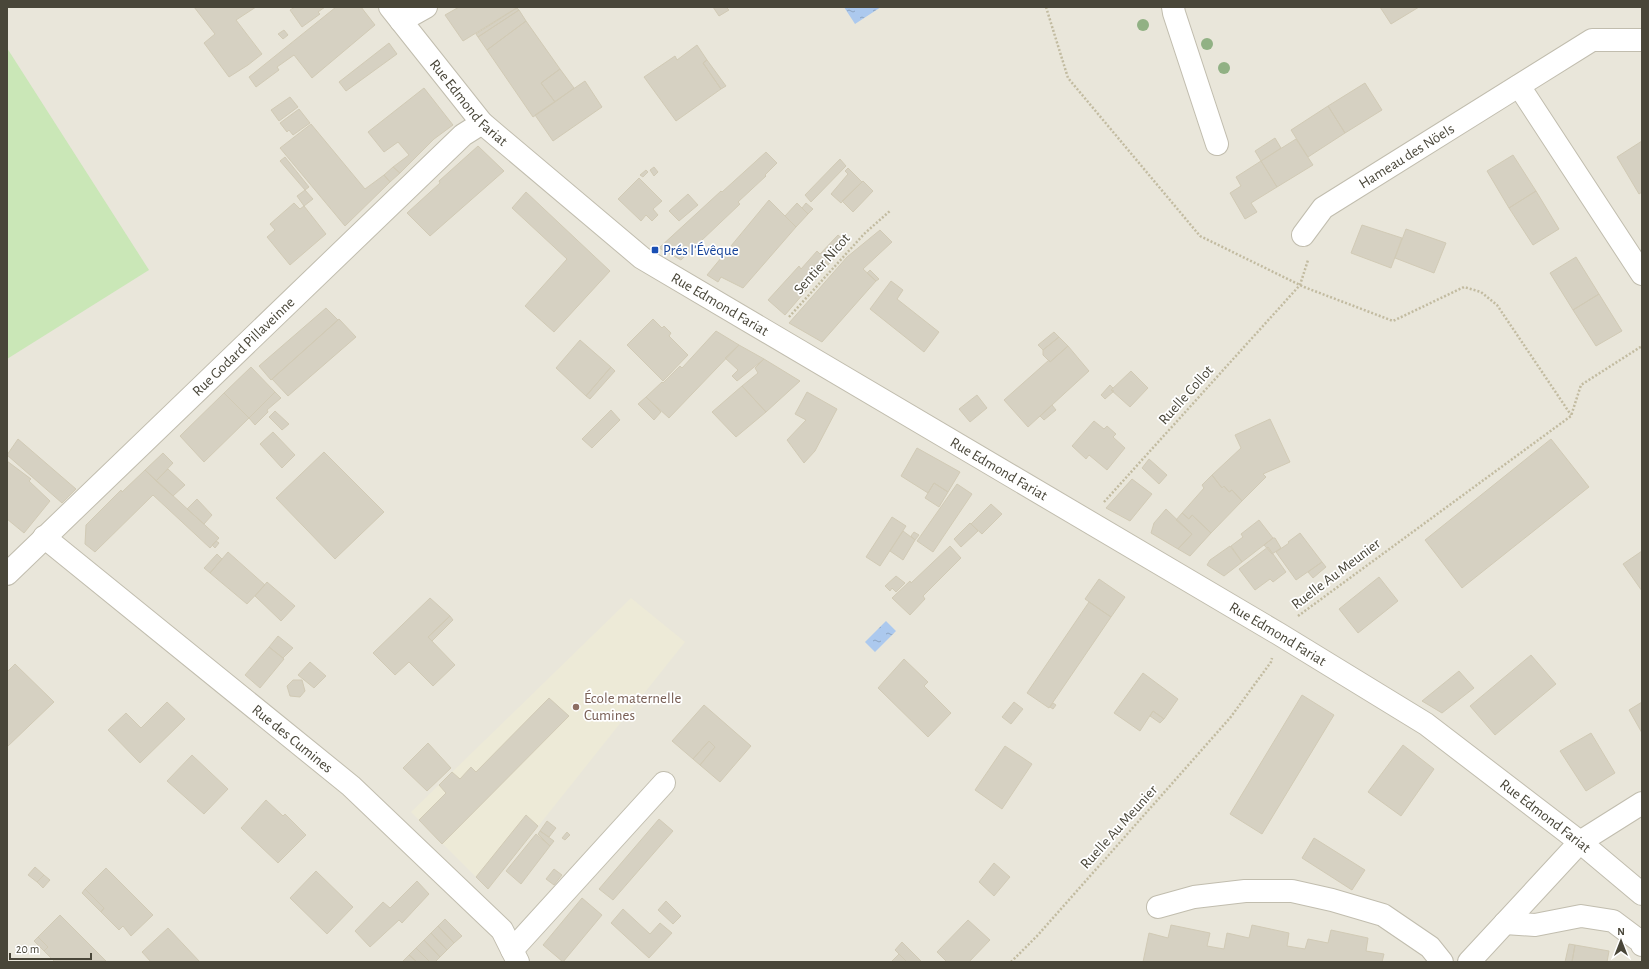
<svg xmlns="http://www.w3.org/2000/svg" width="1649" height="969" font-family="'Alegreya Sans',sans-serif">
	<style>
		.residential { fill: #e9e6da }
		.education { fill: #edead7 }
		.grass { fill: #cae7b7 }
		.water { fill: url(#water-ripples) }
		.building { fill: #d6d1c2; stroke: #d1cab5 }
		.lines { fill: none; stroke-linecap: round; stroke-linejoin: round }
		.minor-casing { stroke: #c1bdae; stroke-width: 24 }
		.path { stroke: #c2bba0; stroke-width: 2.5; stroke-dasharray: 2 2; stroke-linecap: butt }
		.minor { stroke: #fff; stroke-width: 22 }
		.tree { fill: #91b184 }
		.transit-dot { fill: #1a4fb4; stroke: #fff; stroke-width: 1.5 }
		.education-dot { fill: #8d6e63; stroke: #fff; stroke-width: 1.5 }
		.labels { text-anchor: middle; dominant-baseline: central; stroke-width: 3.5; stroke-linejoin: round; paint-order: stroke }
		.street-label { font-size: 15px; fill: #494639; stroke: #fff }
		.transit-label { font-size: 15px; fill: #164399; stroke: #fff; text-anchor: start }
		.education-label { font-size: 15px; fill: #785e54; stroke: #fff; text-anchor: start }
	</style>
	<defs>
		<pattern id="water-ripples" width="26" height="14" patternUnits="userSpaceOnUse"><rect width="26" height="14" fill="#acc9ee"/><path d="M2 4q2-2 4 0t4 0M15 11q2-2 4 0t4 0" fill="none" stroke="#8ea5c2"/></pattern>
	</defs>
	<rect width="100%" height="100%" fill="#f5f4ec"/>
	<!-- residential -->
	<path class="residential" d="M7 7H1642V962H7Z"/>
	<!-- education -->
	<path class="education" d="M631 598 685 642 488 889 411 812Z"/>
	<!-- grass -->
	<path class="grass" d="M7 48 149 270 7 359Z"/>
	<!-- water -->
	<path class="water" d="M844 7H881L855 24Z
		M886 621 896 631 875 652 865 642Z"/>
	<!-- building -->
	<path class="building" d="M194 7H256L236 20 262 54 248 65 229 77 204 43 215 34Z
		M295 7H325L318 12 320 14 302 27 290 10Z
		M336 7H361L375 25 312 78 294 55 277 67 279 70 256 87 249 77Z
		M459 7H518L463 41 445 15Z
		M713 7H726L729 10 719 16Z
		M1380 7H1419L1391 24Z
		M517 8 519 10 478 37 476 34Z
		M519 10 526 21 487 50 478 37Z
		M526 21 560 69 541 83 555 102 533 117 487 50Z
		M284 30 288 35 283 39 278 34Z
		M389 43 397 54 346 91 339 82Z
		M697 45 707 60 703 63 721 89 676 121 644 77 675 56 677 60Z
		M707 60 726 86 721 89 703 63Z
		M560 69 574 88 555 102 541 83Z
		M585 81 602 107 553 141 535 115Z
		M1365 83 1382 110 1345 133 1328 106Z
		M424 88 453 125 434 139 400 173 393 167 409 155 398 142 384 152 368 132Z
		M290 97 298 107 279 121 271 110Z
		M1328 106 1345 133 1308 157 1291 130Z
		M299 109 310 123 293 135 289 130 287 132 280 123Z
		M311 124 365 189 384 175 390 182 345 226 280 148Z
		M1275 138 1281 148 1261 161 1255 151Z
		M1296 139 1313 165 1277 187 1261 161Z
		M1642 141V192L1639 194 1617 157Z
		M478 146 504 171 430 236 407 213 440 183 439 181Z
		M766 152 777 163 765 175 766 176 738 202 740 204 681 260 659 248 721 191 722 192Z
		M1513 155 1536 191 1509 208 1487 171Z
		M285 157 309 187 305 190 280 161Z
		M840 159 846 166 811 202 805 195Z
		M1261 161 1277 187 1251 203 1257 212 1245 219 1230 193 1241 186 1236 177Z
		M393 167 400 173 390 182 384 175Z
		M654 167 658 172 654 176 650 170Z
		M848 168 862 182 841 203 831 194 848 174 845 171Z
		M646 170 648 172 643 177 640 175Z
		M639 178 662 201 653 209 658 215 652 221 646 215 641 221 618 199Z
		M863 181 873 191 853 212 842 201Z
		M305 190 313 199 304 206 297 196Z
		M1536 191 1559 229 1533 245 1509 208Z
		M526 192 610 271 554 332 525 306 567 259 512 208Z
		M688 194 698 205 679 221 669 211Z
		M769 200 796 227 743 288 721 277 718 282 707 275Z
		M294 203 300 209 304 206 326 234 290 265 267 237 275 230 270 224Z
		M797 203 808 214 796 227 785 216Z
		M806 203 813 209 808 214 802 208Z
		M1362 225 1402 238 1391 268 1351 253Z
		M1406 229 1446 243 1434 273 1395 258Z
		M880 230 892 242 863 269 876 281 822 342 789 323 847 257Z
		M838 235 847 243 785 315 768 300 799 266 801 269 817 251 820 254Z
		M1576 257 1599 294 1573 310 1550 273Z
		M870 270 879 279 876 281 867 273Z
		M891 281 903 290 897 299 939 332 924 352 870 309Z
		M1599 294 1622 331 1596 346 1573 310Z
		M326 308 338 320 271 380 259 366Z
		M339 319 356 337 288 396 272 379Z
		M653 319 662 328 664 326 671 333 669 336 688 355 663 381 627 345Z
		M716 331 739 345 669 418 646 397 662 382 663 383 680 366 682 368Z
		M1054 332 1059 337 1043 350 1038 345Z
		M1059 337 1068 346 1050 362 1043 355V350Z
		M580 340 611 367 586 396 556 368Z
		M739 345 764 359 737 381 732 376 738 370 725 358Z
		M1068 346 1089 371 1028 427 1004 400 1049 360 1050 362Z
		M764 359 800 381 766 412 742 386 758 373 755 368Z
		M251 367 275 392 249 418 224 393Z
		M611 367 615 371 590 399 586 396Z
		M1131 371 1148 388 1130 407 1111 390Z
		M1110 385 1113 388 1111 390 1114 391 1105 399 1101 395Z
		M742 386 766 412 736 437 712 412Z
		M275 392 281 398 267 410 268 412 255 425 249 418Z
		M807 392 837 409 815 451 804 463 787 440 806 420 795 414Z
		M224 393 249 418 204 462 180 436Z
		M977 395 987 408 970 422 959 409Z
		M646 397 661 412 654 420 638 404Z
		M1052 405 1056 410 1044 420 1040 416Z
		M611 410 620 420 592 448 582 439Z
		M275 411 289 424 282 430 269 417Z
		M1270 419 1290 462 1263 474 1266 477 1242 501 1232 490 1229 492 1224 486 1222 488 1212 475 1241 448 1235 435Z
		M1094 421 1104 429 1107 426 1116 434 1113 437 1125 448 1107 470 1089 455 1086 459 1072 446Z
		M273 432 295 455 282 468 260 444Z
		M18 439 76 489 62 503 7 455Z
		M1551 439 1589 487 1462 588 1425 540Z
		M917 448 960 472 948 492 934 483 928 493 901 476Z
		M324 452 384 512 335 559 276 498Z
		M163 453 173 463 156 481 145 470Z
		M1149 459 1167 475 1159 484 1142 468Z
		M7 461 31 479 29 481 50 501 24 533 7 519Z
		M168 469 185 485 173 496 156 481Z
		M145 470 219 538 210 548 153 495 95 552 85 544 86 525 121 490 122 492Z
		M1212 475 1222 488 1224 486 1229 492 1232 490 1242 501 1211 533 1192 515 1189 519 1182 513 1204 488 1202 485Z
		M1132 479 1152 494 1130 521 1106 508Z
		M934 483 948 492 939 507 925 498Z
		M957 484 972 494 933 552 917 541Z
		M197 499 212 515 204 524 187 509Z
		M991 504 1002 514 982 534 971 524Z
		M1166 509 1192 534 1178 549 1151 533 1154 523Z
		M1182 513 1189 519 1192 515 1211 533 1190 556 1178 549 1192 534 1176 520Z
		M892 517 906 526 880 566 866 557Z
		M1259 520 1273 538 1242 562 1231 546 1243 537 1241 534Z
		M970 523 978 531 961 547 954 539Z
		M903 531 915 540 903 560 890 551Z
		M914 532 919 535 915 540 911 536Z
		M1300 533 1322 562 1296 580 1276 552 1289 543 1288 542Z
		M1273 538H1275L1281 548 1272 554 1264 545Z
		M216 541 219 543 215 548 212 545Z
		M950 546 961 558 923 596 925 599 910 615 892 598 910 581 911 583Z
		M1230 546 1242 562 1224 576 1207 565 1210 560Z
		M1268 547 1286 572 1273 582 1270 579 1255 590 1239 569Z
		M1642 551V591L1623 564Z
		M228 552 265 585 247 604 210 573Z
		M217 554 222 559 210 573 204 568Z
		M1322 562 1326 567 1313 578 1308 572Z
		M896 576 905 583 896 592 892 588 890 591 885 586Z
		M1379 577 1398 601 1358 633 1339 609Z
		M1099 579 1125 597 1111 617 1085 599Z
		M267 582 295 606 281 621 255 596Z
		M430 598 450 616 428 637 455 665 433 686 409 662 395 675 373 653Z
		M1089 602 1111 617 1049 708 1027 693Z
		M450 616 453 620 432 641 428 637Z
		M278 636 293 648 283 658 269 647Z
		M269 647 284 659 260 688 245 675Z
		M1531 655 1556 684 1495 735 1470 706Z
		M904 659 928 682 924 686 951 713 928 737 878 688Z
		M310 662 326 676 314 688 298 675Z
		M15 664 54 702 7 747V672Z
		M1459 671 1474 688 1442 713 1422 701Z
		M1143 673 1178 699 1164 719 1153 711 1140 731 1114 713Z
		M293 680H302L305 691 300 697 290 696 287 686Z
		M1302 695 1334 715 1262 834 1230 814Z
		M549 698 569 716 442 844 419 820 446 793 439 785 452 772 460 779 471 767 476 772Z
		M167 702 185 719 140 763 108 730 126 713 141 728Z
		M1014 702 1023 709 1011 724 1002 717Z
		M1642 702V733L1629 710Z
		M1053 703 1056 705 1053 709 1050 707Z
		M704 705 751 746 720 782 700 765 715 747 709 741 693 759 672 741Z
		M1153 711 1164 719 1160 723 1150 716Z
		M1591 733 1615 773 1586 791 1560 751Z
		M709 741 715 747 700 765 693 759Z
		M428 743 451 768 427 791 403 768Z
		M1403 745 1434 769 1401 816 1368 792Z
		M1005 746 1032 764 1002 809 975 790Z
		M192 755 228 789 204 814 167 781Z
		M266 800 283 816 285 814 306 835 278 863 241 828Z
		M526 815 538 826 488 889 476 877Z
		M659 819 673 831 613 900 599 889Z
		M547 821 556 828 549 837 540 831Z
		M540 831 554 841 550 846 538 834Z
		M567 832 570 835 565 840 562 838Z
		M536 834 550 846 521 884 506 871Z
		M1314 838 1365 870 1352 890 1302 858Z
		M994 863 1010 877 994 896 979 882Z
		M35 867 44 875 37 882 28 875Z
		M106 868 153 915 131 936 123 926 119 930 101 912 104 908 85 889Z
		M554 869 562 875 554 885 546 879Z
		M316 871 353 907 327 934 290 898Z
		M44 875 50 880 43 888 37 882Z
		M417 881 429 894 402 923 399 920 370 947 355 931 383 902 390 908Z
		M85 889 104 908 101 912 82 893Z
		M582 898 602 915 563 962 543 945Z
		M666 901 681 916 673 924 658 910Z
		M623 909 650 934 660 923 672 933 649 958 611 923Z
		M60 915 106 961 105 962H55L44 951 48 947 38 937Z
		M445 919 462 936 454 943 438 926Z
		M968 920 990 940 969 962H947L937 952Z
		M1171 925 1210 933 1207 946 1224 949 1227 933 1249 938 1252 925 1289 933 1287 946 1305 949 1308 939 1328 943 1331 930 1368 938 1366 951 1384 954 1382 962H1143L1149 933 1168 938Z
		M438 926 454 943 447 950 431 933Z
		M168 928 200 962H151L142 952Z
		M431 933 447 950 440 957 424 940Z
		M38 937 48 947 44 951 34 941Z
		M424 940 440 957 435 962H430L416 948Z
		M902 942 921 961 920 962H907L895 950Z
		M1569 944 1575 945 1572 962H1565Z
		M1575 945 1609 951 1607 962H1572Z
		M416 948 430 962H417L409 955Z
		M899 954 907 962H891Z
		M409 955 417 962H402Z"/>
	<g class="lines">
		<!-- minor casing -->
		<g class="minor-casing">
			<g id="minor">
				<path id="s1" d="M390 7 482 123 642 258 1279 634 1426 724 1580 842 1642 894"/>
				<path d="M1173 7 1174 13 1217 144"/>
				<path d="M401 21 426 7"/>
				<path d="M1519 86 1642 274"/>
				<path id="s2" d="M1303 235 1323 208 1592 40H1642"/>
				<path id="s3" d="M44 537 351 786 502 930 518 962"/>
				<path id="s4" d="M7 574 463 135 482 123"/>
				<path d="M1158 907 1194 897 1245 891H1292L1332 900 1383 915 1430 947 1442 962"/>
				<path d="M1505 923 1535 925 1581 916 1613 921 1641 942 1642 945"/>
				<path d="M512 950 664 783"/>
				<path d="M1469 962 1580 842 1642 803"/>
			</g>
		</g>
		<!-- path -->
		<path class="path" d="M1046 7 1068 78 1200 236 1304 287 1393 321 1464 287 1481 292 1497 305 1571 415
			M789 317 864 234 891 210
			M1104 502 1300 285 1308 260
			M1298 616 1571 416 1581 385 1642 346
			M1011 962 1037 936 1230 718 1271 662 1272 658"/>
		<!-- minor -->
		<use href="#minor" class="minor"/>
	</g>
	<!-- trees -->
	<g class="tree">
		<circle cx="1143" cy="25" r="6"/>
		<circle cx="1207" cy="44" r="6"/>
		<circle cx="1224" cy="68" r="6"/>
	</g>
	<!-- markers -->
	<rect class="transit-dot" x="651" y="246" width="8" height="8" rx="2"/>
	<circle class="education-dot" cx="576" cy="707" r="4"/>
	<g class="labels">
		<!-- street labels -->
		<g class="street-label">
			<text stroke="none"><textPath href="#s1" startOffset="124">Rue Edmond Fariat</textPath></text>
			<text stroke="none"><textPath href="#s2" startOffset="132">Hameau des Nöels</textPath></text>
			<text transform="translate(822 264) rotate(-48)">Sentier Nicot</text>
			<text stroke="none"><textPath href="#s1" startOffset="448">Rue Edmond Fariat</textPath></text>
			<text stroke="none"><textPath href="#s4" startOffset="328">Rue Godard Pillaveinne</textPath></text>
			<text transform="translate(1186 395) rotate(-48)">Ruelle Collot</text>
			<text stroke="none"><textPath href="#s1" startOffset="772">Rue Edmond Fariat</textPath></text>
			<text transform="translate(1336 574) rotate(-37)">Ruelle Au Meunier</text>
			<text stroke="none"><textPath href="#s1" startOffset="1096">Rue Edmond Fariat</textPath></text>
			<text stroke="none"><textPath href="#s3" startOffset="320">Rue des Cumines</textPath></text>
			<text stroke="none"><textPath href="#s1" startOffset="1420">Rue Edmond Fariat</textPath></text>
			<text transform="translate(1119 827) rotate(-48)">Ruelle Au Meunier</text>
		</g>
		<!-- transit labels -->
		<g class="transit-label">
			<text x="663" y="250">Prés l'Évêque</text>
		</g>
		<!-- education labels -->
		<g class="education-label">
			<text x="584" y="698">École maternelle<tspan x="584" dy="17">Cumines</tspan></text>
		</g>
	</g>
	<!-- border -->
	<rect width="1649" height="969" fill="none" stroke="#494639" stroke-width="16"/>
	<!-- north arrow -->
	<g transform="translate(1621 941)" stroke="#ffffff" stroke-width="3" paint-order="stroke">
	<path d="M0-3L7 15L0 10L-7 15Z" fill="#494639"/>
	<text y="-6" font-size="11" font-weight="bold" text-anchor="middle" fill="#494639">N</text>
	</g>
	<!-- scale -->
	<path d="M10 953v6h81v-6" fill="none" stroke="#494639" stroke-width="2"/>
	<text x="16" y="953" font-size="12" fill="#494639" stroke="#ffffff" stroke-width="3" paint-order="stroke">20 m</text>
</svg>
